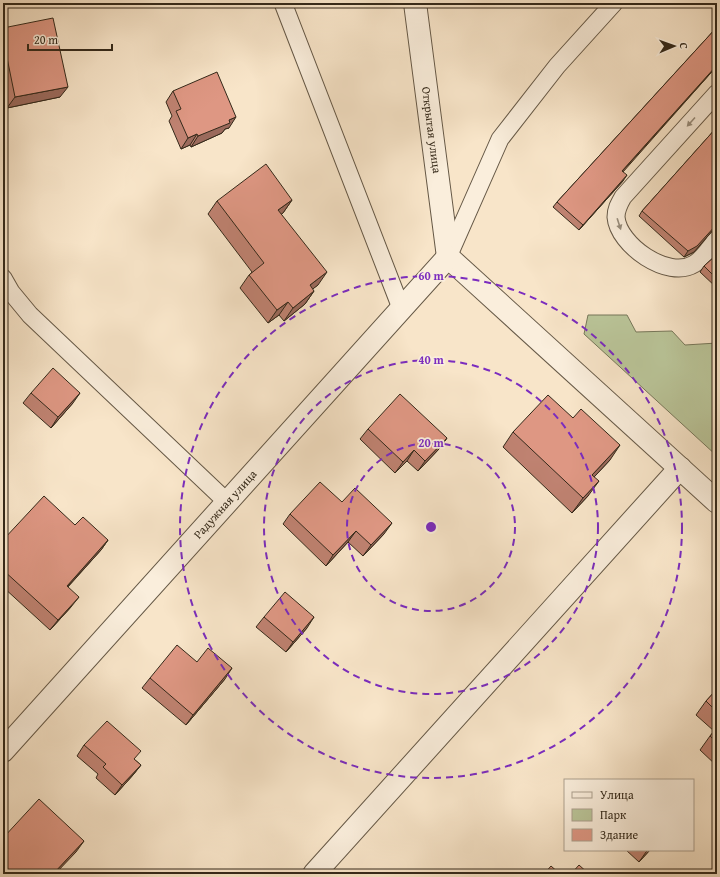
<svg xmlns="http://www.w3.org/2000/svg" width="720" height="877" viewBox="0 0 720 877" font-family="'Gentium Book Plus',serif">
	<style>
		.green { fill: #bac599; stroke: #77775a }
		.lines { fill: none; stroke-linecap: round; stroke-linejoin: round }
		.lane-casing { stroke: #655846; stroke-width: 19 }
		.street-casing { stroke: #655846; stroke-width: 24 }
		.lane { stroke: #faeedc; stroke-width: 17 }
		.street { stroke: #faeedc; stroke-width: 22 }
		.wall { fill: #bf8271; stroke: #34291a }
		.shaded-wall { fill: #9b6a5c; stroke: #34291a }
		.building { fill: #de9783; stroke: #34291a }
		.oneway { fill: #978c7b }
		.ring { fill: none; stroke: #7b2cbf; stroke-width: 2; stroke-dasharray: 7 5 }
		.labels { text-anchor: middle; stroke-width: 3.5; stroke-linejoin: round; paint-order: stroke }
		.street-label { font-size: 12px; fill: #34291a; stroke: #faeedc }
		.centre { fill: #7b2cbf; stroke: #faeedc; stroke-width: 2 }
		.ring-label { font-size: 12px; text-anchor: middle; font-weight: bold; fill: #7b2cbf; stroke: #faeedc; stroke-width: 3.5; stroke-linejoin: round; paint-order: stroke }
	</style>
	<rect width="100%" height="100%" fill="#f8e5c9"/>
	<filter id="stains"><feTurbulence type="fractalNoise" baseFrequency=".005" numOctaves="4"/><feColorMatrix values="0 0 0 0 .2 0 0 0 0 .09 0 0 0 0 .02 0 0 0 .5 -.17"/></filter>
	<radialGradient id="worn" r=".72"><stop offset=".6" stop-color="#630" stop-opacity="0"/><stop offset="1" stop-color="#630" stop-opacity=".3"/></radialGradient>
	<path class="green" d="M588,315H627L636,332L672,331L685,345L717,343V456L584,334Z"/>
	<g class="lines">
		<g class="lane-casing">
			<g id="lane">
				<path d="M283,3L401,308"/>
				<path d="M717,93L623,197C619,204 616,209 616,217C618,245 668,280 694,264C703,259 710,247 717,239"/>
				<path d="M448,257L500,139L557,66L614,3"/>
				<path d="M3,278L11,292L30,315L227,502"/>
			</g>
		</g>
		<g class="street-casing">
			<g id="street">
				<path id="s1" d="M415,3L448,257"/>
				<path d="M448,257L717,502"/>
				<path id="s2" d="M3,751L448,257"/>
				<path d="M314,874L680,468"/>
			</g>
		</g>
		<use href="#lane" class="lane"/>
		<use href="#street" class="street"/>
	</g>
	<g class="wall">
		<path d="M717,27V66L623,172V181L579,230L553,207L557,202Z"/>
		<path d="M3,28L60,97L7,108L3,85Z"/>
		<path d="M173,91L229,128L225,129L222,133L191,147L190,145L181,149L169,121L172,116L166,102Z"/>
		<path d="M717,127V229L713,230L694,252L684,257L639,216L642,211Z"/>
		<path d="M292,200L283,213L281,214L318,285L312,289L314,291L305,304L284,321L279,315L268,323L240,288L249,275L252,272L208,214L217,201Z"/>
		<path d="M717,254V288L700,272L704,266L714,257Z"/>
		<path d="M31,393L73,403L51,428L23,403Z"/>
		<path d="M368,429L447,438L439,449L418,471L407,461L395,473L360,439Z"/>
		<path d="M513,432L610,460L594,477L588,496L572,513L503,447Z"/>
		<path d="M342,502L384,534L363,556L348,542L326,566L283,524L290,514Z"/>
		<path d="M75,525L108,540L101,550L68,587L71,607L50,630L3,587V540Z"/>
		<path d="M264,617L307,628L286,652L256,627Z"/>
		<path d="M197,662L225,679L186,725L142,688L150,678Z"/>
		<path d="M717,689V766L700,750L710,736L714,731L696,715L706,701Z"/>
		<path d="M84,745L135,760L141,765L133,775L115,795L96,778L98,774L77,756Z"/>
		<path d="M626,850H650L639,862Z"/>
	</g>
	<g class="shaded-wall">
		<path d="M717,65V66L618,176L622,171Z"/>
		<path d="M68,87L60,97L7,108L15,97Z"/>
		<path d="M236,117L229,128L225,129L222,133L191,147L198,136L229,120Z"/>
		<path d="M197,134L190,145L181,149L188,138Z"/>
		<path d="M627,175L623,181L579,230L583,225Z"/>
		<path d="M292,200L283,213L269,223L278,210Z"/>
		<path d="M717,224V229L713,230L694,252L684,257L688,251Z"/>
		<path d="M327,272L318,285L301,298L310,285Z"/>
		<path d="M314,291L305,304L284,321L293,308Z"/>
		<path d="M288,302L279,315L268,323L277,310Z"/>
		<path d="M80,393L73,403L51,428L58,417Z"/>
		<path d="M447,438L439,449L418,471L425,461Z"/>
		<path d="M620,445L610,460L582,490L592,475Z"/>
		<path d="M414,450L407,461L395,473L403,462Z"/>
		<path d="M599,481L588,496L572,513L583,498Z"/>
		<path d="M392,523L384,534L363,556L371,545Z"/>
		<path d="M356,531L348,542L326,566L333,555Z"/>
		<path d="M108,540L101,550L59,596L67,586Z"/>
		<path d="M79,597L71,607L50,630L58,620Z"/>
		<path d="M314,617L307,628L286,652L293,642Z"/>
		<path d="M232,668L225,679L186,725L193,715Z"/>
		<path d="M141,765L133,775L115,795L122,785Z"/>
		<path d="M84,841L76,852L55,874H53Z"/>
		<path d="M648,850H650L639,862L646,852Z"/>
	</g>
	<g class="building">
		<path d="M53,18L68,87L15,97L3,38V28Z"/>
		<path d="M717,27V65L622,171L627,175L583,225L557,202Z"/>
		<path d="M217,72L236,117L229,120L230,123L198,136L197,134L188,138L176,111L181,109L173,91Z"/>
		<path d="M717,127V224L697,246L688,251L642,211Z"/>
		<path d="M266,164L292,200L278,210L327,272L310,285L314,291L293,308L288,302L277,310L249,275L264,263L217,201Z"/>
		<path d="M717,254V279L704,266L714,257Z"/>
		<path d="M53,368L80,393L58,417L31,393Z"/>
		<path d="M400,394L447,438L425,461L414,450L403,462L368,429Z"/>
		<path d="M548,395L573,418L581,409L620,445L592,475L599,481L583,498L513,432Z"/>
		<path d="M320,482L342,502L355,488L392,523L371,545L356,531L333,555L290,514Z"/>
		<path d="M44,496L75,525L83,517L108,540L67,586L79,597L58,620L3,570V540Z"/>
		<path d="M285,592L314,617L293,642L264,617Z"/>
		<path d="M3,630L7,634L3,638Z"/>
		<path d="M177,645L197,662L208,648L232,668L193,715L150,678Z"/>
		<path d="M717,689V712L706,701Z"/>
		<path d="M107,721L141,751L134,759L141,765L122,785L103,767L106,764L84,745Z"/>
		<path d="M717,728V743L710,736Z"/>
		<path d="M39,799L84,841L53,874H3V838Z"/>
		<path d="M579,865L589,874H571Z"/>
		<path d="M551,866L560,874H544Z"/>
	</g>
	<defs><path id="oneway-solid" d="M-6-.8H1V-3.2L6.5 0L1 3.2V.8H-6Z"/></defs>
	<g class="oneway">
		<use href="#oneway-solid" transform="translate(691 122) rotate(132)"/>
		<use href="#oneway-solid" transform="translate(619 224) rotate(72)"/>
	</g>
	<g class="ring">
		<circle cx="431" cy="527" r="84"/>
		<circle cx="431" cy="527" r="167"/>
		<circle cx="431" cy="527" r="251"/>
	</g>
	<g class="labels">
		<g class="street-label">
			<text dy="4" stroke="none"><textPath href="#s1" startOffset="128">Открытая улица</textPath></text>
			<text dy="4" stroke="none"><textPath href="#s2" startOffset="332">Радужная улица</textPath></text>
		</g>
	</g>
	<circle cx="431" cy="527" r="6" class="centre"/>
	<g class="ring-label">
		<text x="431" y="280">60 m</text>
		<text x="431" y="364">40 m</text>
		<text x="431" y="447">20 m</text>
	</g>
	<rect width="720" height="877" fill="none" stroke="#f8e5c9" stroke-width="16"/>
	<rect x="4" y="4" width="712" height="869" fill="none" stroke="#34291a" stroke-width="2"/>
	<rect x="8" y="8" width="704" height="861" fill="none" stroke="#34291a"/>
	<rect x="564" y="779" width="130" height="72" fill="#faeedc" stroke="#ab9f8e"/>
	<rect x="572" y="792" width="20" height="6" fill="#faeedc" stroke="#ab9f8e"/>
	<text x="600" y="799" font-size="12" fill="#34291a">Улица</text>
	<rect x="572" y="809" width="20" height="12" fill="#bac599" stroke="#ab9f8e"/>
	<text x="600" y="819" font-size="12" fill="#34291a">Парк</text>
	<rect x="572" y="829" width="20" height="12" fill="#de9783" stroke="#ab9f8e"/>
	<text x="600" y="839" font-size="12" fill="#34291a">Здание</text>
	<g transform="translate(674 46) rotate(88)" stroke="#faeedc" stroke-width="3" paint-order="stroke">
	<path d="M0-3L7 15L0 10L-7 15Z" fill="#34291a"/>
	<text y="-6" font-size="11" font-weight="bold" text-anchor="middle" fill="#34291a">С</text>
	</g>
	<path d="M28 44v6h84v-6" fill="none" stroke="#34291a" stroke-width="2"/>
	<text x="34" y="44" font-size="12" fill="#34291a" stroke="#faeedc" stroke-width="3" paint-order="stroke">20 m</text>
	<rect width="100%" height="100%" filter="url(#stains)"/>
	<rect width="100%" height="100%" fill="url(#worn)"/>
</svg>
